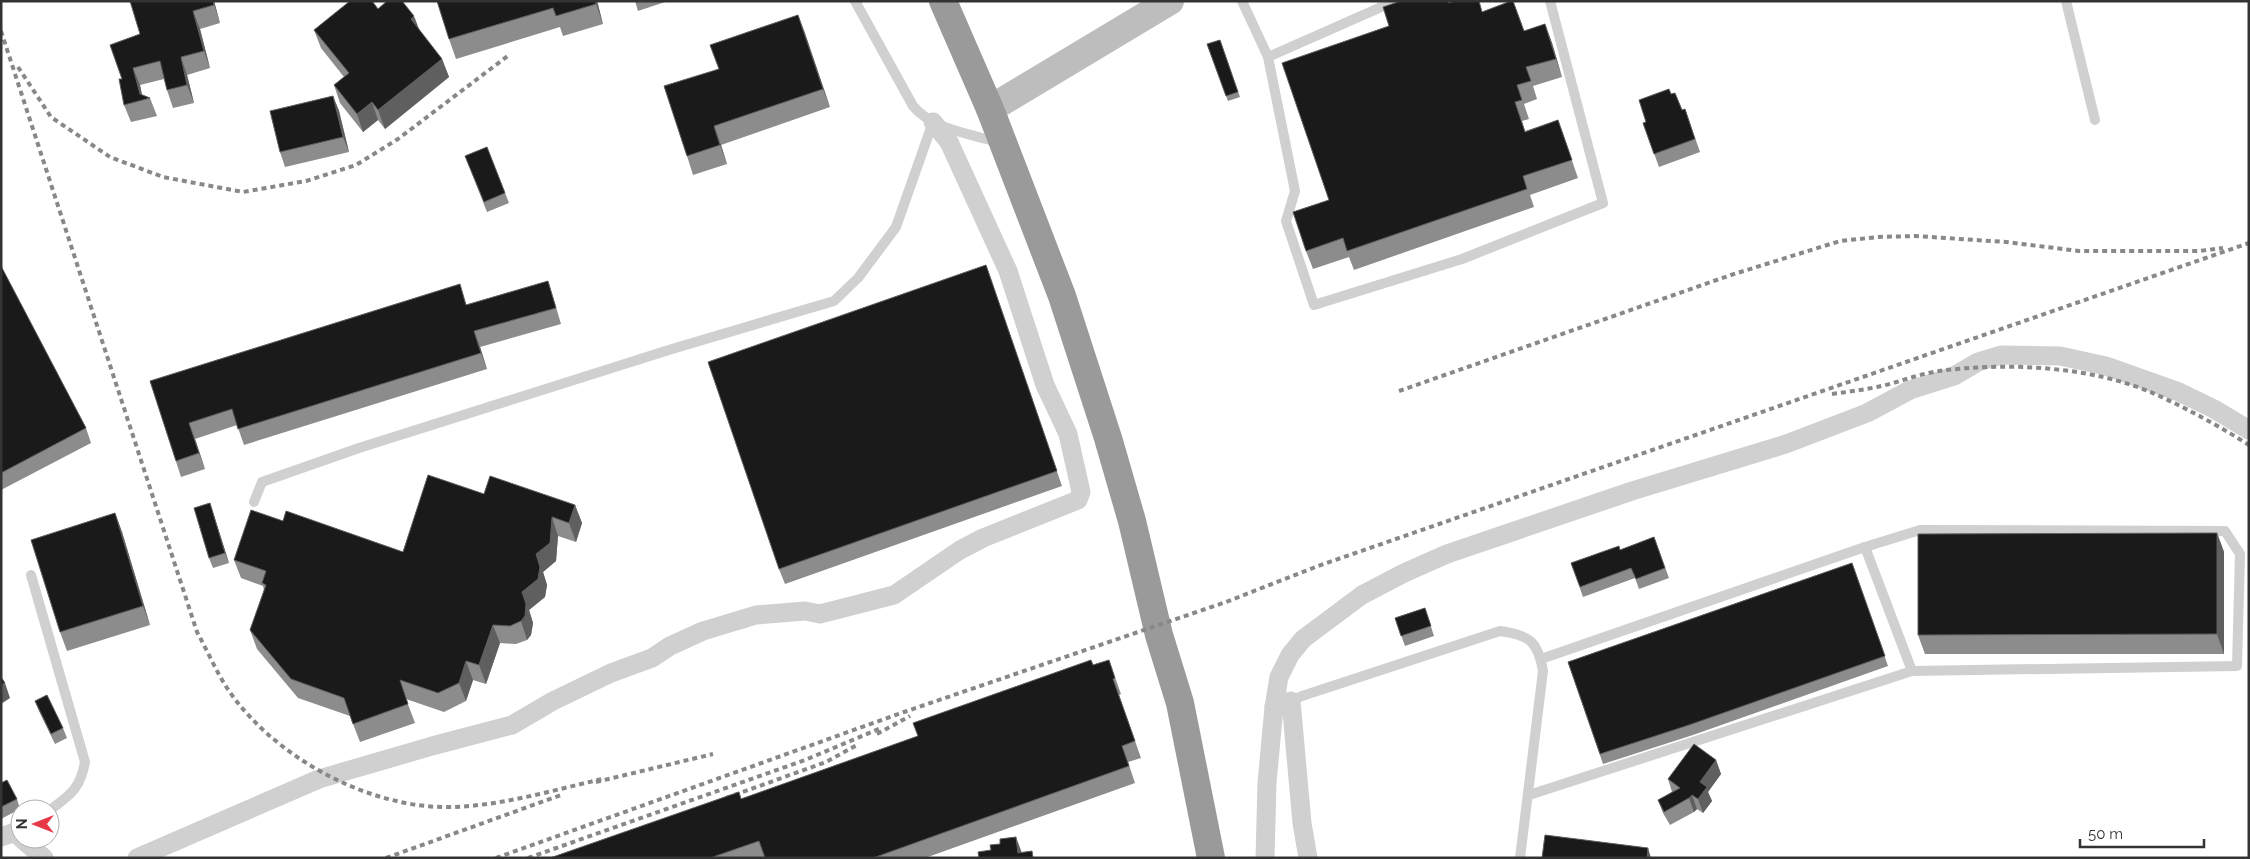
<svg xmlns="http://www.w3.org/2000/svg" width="2250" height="859" viewBox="0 0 2250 859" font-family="Raleway,sans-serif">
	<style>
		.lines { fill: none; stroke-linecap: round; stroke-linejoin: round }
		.lane { stroke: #d0d0d0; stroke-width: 10 }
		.street { stroke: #d0d0d0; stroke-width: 19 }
		.secondary { stroke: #bdbdbd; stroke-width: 28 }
		.highway { stroke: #9a9a9a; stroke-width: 28 }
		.rail { stroke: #888; stroke-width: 4; stroke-dasharray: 5 4; stroke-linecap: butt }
		.wall { fill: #8c8c8c }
		.shaded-wall { fill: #5f5f5f }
		.building { fill: #1a1a1a; stroke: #5f5f5f }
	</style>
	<rect width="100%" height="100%" fill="#fff"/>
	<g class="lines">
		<g class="lane">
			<path d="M855,1L913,106C932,129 970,134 998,142"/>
			<path d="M1242,1L1268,57L1295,191L1286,221L1314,305L1462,259L1603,203L1550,1"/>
			<path d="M2066,1L2095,120"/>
			<path d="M1268,57L1395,1"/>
			<path d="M254,502L262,482L359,448L672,349L834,301L858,278L896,227L933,122"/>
			<path d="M1865,547L1912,671"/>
			<path d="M31,575L85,762C80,789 71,794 50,810"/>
			<path d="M1291,701L1302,696L1500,631C1529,635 1538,641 1543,671L1520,858"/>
			<path d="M1529,795L1912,671L2237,666L2240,554L2225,531L1920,530L1865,547L1541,659"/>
		</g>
		<g class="street">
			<path d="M1274,707L1279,677L1290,655L1303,639L1362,595L1404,573L1447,554L1632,491L1786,444L1867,413L1910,390L1954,376L1978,362L2001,355L2060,356L2106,366L2179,392L2214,409L2249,430"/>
			<path d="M1,837L15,832L20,837"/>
			<path d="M22,839L44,858"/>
			<path d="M137,858L319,779L432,746L512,725L553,701L611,673L652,658L670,646L703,631L756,615L805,611L820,614L894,595L960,550L983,538L1078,500L1081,492L1068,434L1045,385L1008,271L949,142L933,122"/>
			<path d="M1265,858L1267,783L1274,707L1291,701L1302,823L1308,858"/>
		</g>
		<path class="secondary" d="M990,109L1170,1"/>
		<path class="highway" d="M943,1L990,109L1062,296L1108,438L1132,521L1159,635L1180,703L1211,858"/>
		<g class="rail">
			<path d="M1,31L197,632C207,650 216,671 227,688C273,757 370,810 454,807C504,805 554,790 602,779"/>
			<path d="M18,67L51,117L110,157L163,177L243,192L306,181L356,165L398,139L509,55"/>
			<path d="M1399,391L1731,275L1840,241L1878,237L1915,236L2006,242L2079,251H2199L2223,248"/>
			<path d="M1832,394C1847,392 1862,390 1877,387C1897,383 1918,374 1939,371C2007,362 2092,366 2155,394C2188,409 2219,426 2249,445"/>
			<path d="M877,734L910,716"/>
			<path d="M596,782L713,754"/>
			<path d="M726,798L826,762L857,745"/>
			<path d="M386,858L561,795"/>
			<path d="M496,858L904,712L1226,602L1318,566L2249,243"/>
			<path d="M528,858L805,760L881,728"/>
		</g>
	</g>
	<g class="wall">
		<path d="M214,1L220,23L200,29L210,68L187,75L194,103L173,108L167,90L164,79L140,85L142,95L150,98L157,116L131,122L124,105L122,79L140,34Z"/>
		<path d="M437,1H597L603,24L563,36L560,27L456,59L449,39Z"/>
		<path d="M635,1H668L638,11Z"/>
		<path d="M1449,3L1483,12L1524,31L1545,24L1552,43L1562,77L1533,86L1537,99L1524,104L1529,119L1522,121L1525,131L1558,120L1578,178L1530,195L1534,207L1354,270L1349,257L1313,269L1306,251L1329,200Z"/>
		<path d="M378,9L419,30L442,59L449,77L385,129L378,120L363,132L340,103L334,85L344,77L321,48L314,30Z"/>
		<path d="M798,15L830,107L721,145L727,164L693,175L687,156L719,69Z"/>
		<path d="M1220,40L1240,97L1228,101L1207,44Z"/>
		<path d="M1671,94L1682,110L1685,109L1700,152L1659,167L1643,123L1646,122Z"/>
		<path d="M333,96L339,111L349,152L285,167L280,152Z"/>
		<path d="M487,147L509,203L487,212L465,156Z"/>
		<path d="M986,265L1062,486L785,584L779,569Z"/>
		<path d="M1,266L86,428L91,443L1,490Z"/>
		<path d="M553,297L561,324L480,347L487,369L244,445L237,425L195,439L205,469L181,477L150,381L467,304Z"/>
		<path d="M484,494L575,505L582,523L576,542L558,536L556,561L543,572L547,585L545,597L529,610L533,623L531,635L527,640L516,644L500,643L486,684L473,680L466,701L444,712L406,699L415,723L360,742L350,716L298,698L257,649L250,630L264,590L263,586L241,578L234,560L283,521L403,552Z"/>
		<path d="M210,503L229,563L213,568L209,558Z"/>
		<path d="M115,513L122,532L150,625L67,651L60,632Z"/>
		<path d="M2217,533L2224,552V654H1925L1918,635Z"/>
		<path d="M1654,537L1669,578L1639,589L1635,578L1583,597L1571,563L1620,550Z"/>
		<path d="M1852,563L1888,666L1693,735L1603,764L1568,662Z"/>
		<path d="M1425,608L1434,636L1405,646L1395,618Z"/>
		<path d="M1109,660L1121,694L1119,695L1141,758L1128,762L1135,783L925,858H550L741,799L918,736L1093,665Z"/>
		<path d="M35,701L63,728L67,738L55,744L39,711Z"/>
		<path d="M1716,760L1721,774L1708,792L1712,801L1703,813L1697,809L1694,812L1670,825L1663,813L1658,800L1672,792L1668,779Z"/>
		<path d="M1,783L17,799L20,809L1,819Z"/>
	</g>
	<g class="shaded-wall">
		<path d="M213,1H214L220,23Z"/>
		<path d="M595,1H597L603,24Z"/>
		<path d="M193,11L200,29L210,68L204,51Z"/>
		<path d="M798,15L805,33L830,107L823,89Z"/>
		<path d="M414,16L421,34L411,19Z"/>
		<path d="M1545,24L1552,43L1562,77L1556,59Z"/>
		<path d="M181,57L187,75L194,103L187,85Z"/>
		<path d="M442,59L449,77L385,129L378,110Z"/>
		<path d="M133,68L140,85L143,100L140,94Z"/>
		<path d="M333,96L339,111L349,152L343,137Z"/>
		<path d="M372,102L378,120L363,132L357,114Z"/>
		<path d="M714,126L721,145L727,164L720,145Z"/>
		<path d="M474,331L480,347L487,369L481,353Z"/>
		<path d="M189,423L195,439L205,469L199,453Z"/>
		<path d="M210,503L213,513L229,563L225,553Z"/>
		<path d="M575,505L582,523L576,542L569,523Z"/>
		<path d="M115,513L122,532L150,625L143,606Z"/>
		<path d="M552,517L558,536L556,561L543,572L547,585L545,597L529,610L533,623L531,635L527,640L521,621L522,592L536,554Z"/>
		<path d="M2217,533L2224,552V654L2217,634Z"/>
		<path d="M493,625L500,643L486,684L479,665Z"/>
		<path d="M466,661L473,680L466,701L459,683Z"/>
		<path d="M5,683L10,698L1,704V685Z"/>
		<path d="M1716,760L1721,774L1708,792L1712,801L1703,813L1698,799L1700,782Z"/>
		<path d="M1692,795L1697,809L1694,812L1689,798Z"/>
		<path d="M1016,837L1023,856L1018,853Z"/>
		<path d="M1648,848L1651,858H1647Z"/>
	</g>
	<g class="building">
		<path d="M130,1H213L214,5L193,11L204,51L181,57L187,85L167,90L160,61L133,68L140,94L150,98L124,105L119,79H122L110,45L140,34Z"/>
		<path d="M350,1H372L378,9L387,1H402L414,16L411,19L442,59L378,110L372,102L357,114L334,85L349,73L314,30Z"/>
		<path d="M437,1H595L596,4L556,16L553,8L449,39Z"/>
		<path d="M1401,1H1448L1449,3L1454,1H1479L1482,12L1511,1H1513L1524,31L1545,24L1556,59L1526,67L1531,81L1517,85L1522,100L1515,102L1525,132L1558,120L1572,160L1523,176L1527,189L1347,251L1343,238L1306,251L1293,212L1329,200L1282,63L1389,26L1383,7Z"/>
		<path d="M798,15L823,89L714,126L720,145L687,156L664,86L719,69L710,45Z"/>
		<path d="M1220,40L1238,92L1226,96L1207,44Z"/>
		<path d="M1669,89L1671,94L1675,93L1682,110L1685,109L1695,139L1654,154L1643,123L1646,122L1639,100Z"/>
		<path d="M333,96L343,137L280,152L270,111Z"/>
		<path d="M487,147L505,193L484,202L465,156Z"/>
		<path d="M986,265L1057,471L779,569L708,362Z"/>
		<path d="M1,266L86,428L1,473Z"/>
		<path d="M548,281L556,308L474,331L481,353L238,429L232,409L189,423L199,453L176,461L150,381L460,284L466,305Z"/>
		<path d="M428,475L484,494L490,476L575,505L569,523L552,517L550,543L536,554L540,567L538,579L522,592L526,604L525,616L521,621L510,626L493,625L479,665L466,661L459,683L438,693L400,680L408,704L353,724L344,698L291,679L250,630L266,585L262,583L266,571L234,560L251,510L283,521L286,511L403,552Z"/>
		<path d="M210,503L225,553L209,558L194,508Z"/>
		<path d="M115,513L143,606L60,632L31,540Z"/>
		<path d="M2217,533V634L1918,635V534Z"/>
		<path d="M1654,537L1665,568L1636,579L1631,568L1580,587L1571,563L1619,546L1620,550Z"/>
		<path d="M1852,563L1885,656L1689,725L1600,754L1568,662Z"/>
		<path d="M1425,608L1431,626L1401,636L1395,618Z"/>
		<path d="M1091,660L1093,665L1109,660L1115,678L1113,679L1135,741L1122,746L1129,766L873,858H765L759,841L710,858H550L739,792L741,799L918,736L913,723Z"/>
		<path d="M1,677L5,683L1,685Z"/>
		<path d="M47,695L63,728L51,734L35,701Z"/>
		<path d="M1694,744L1716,760L1700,782L1707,787L1698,799L1692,795L1689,798L1664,812L1658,800L1680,788L1668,779Z"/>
		<path d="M7,780L17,799L1,807V783Z"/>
		<path d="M1545,835L1648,848L1647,858H1542Z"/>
		<path d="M1016,837L1018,853L1032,851L1033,858H979L978,852L991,850L990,845L1000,844V839Z"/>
	</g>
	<rect width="2250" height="859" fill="none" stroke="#333333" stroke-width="5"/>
	<g transform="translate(35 824) rotate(270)"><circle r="24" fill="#ffffff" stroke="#adadad"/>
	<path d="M0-4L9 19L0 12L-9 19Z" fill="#e63946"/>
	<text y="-8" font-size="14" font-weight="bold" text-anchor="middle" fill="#333333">N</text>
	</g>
	<path d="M2080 839v8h124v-8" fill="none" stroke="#333333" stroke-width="2.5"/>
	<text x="2088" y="839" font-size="15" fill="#333333" stroke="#ffffff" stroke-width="4" paint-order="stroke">50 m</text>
</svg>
